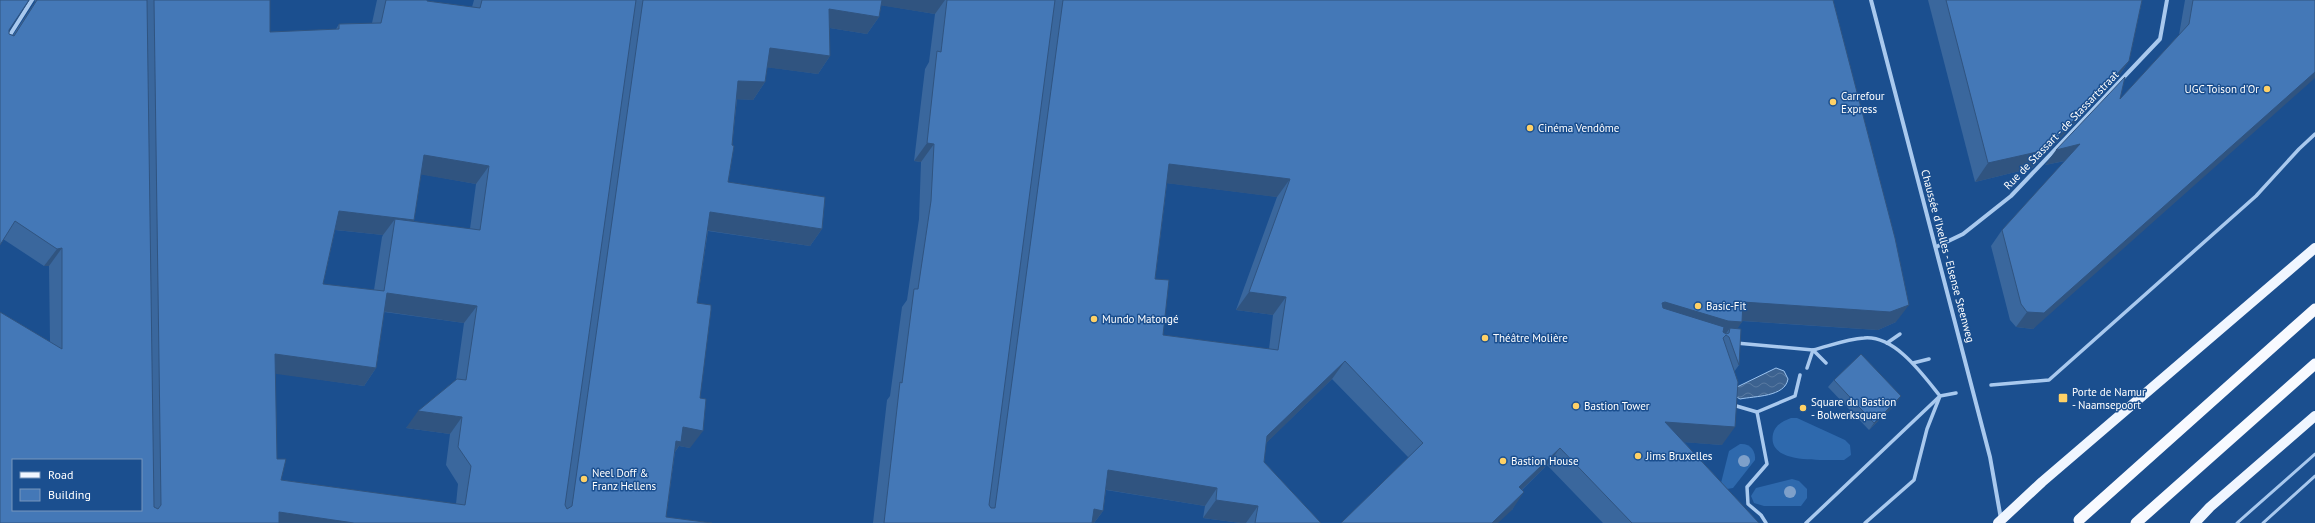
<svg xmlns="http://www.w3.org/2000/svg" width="2315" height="523" viewBox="0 0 2315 523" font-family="'PT Sans',sans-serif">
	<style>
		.garden { fill: #2e69ad }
		.water { fill: url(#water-waves); stroke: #9cc4f0 }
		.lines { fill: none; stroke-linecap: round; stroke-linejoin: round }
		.service { stroke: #a9c9ee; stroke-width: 3 }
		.pedestrian { stroke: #a9c9ee; stroke-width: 3.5 }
		.minor { stroke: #a9c9ee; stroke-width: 4 }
		.primary { stroke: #f0f6ff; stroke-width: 10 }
		.trunk { stroke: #f8faff; stroke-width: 11 }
		.tree { fill: #7ea0ca }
		.wall { fill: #3a679d; fill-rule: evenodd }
		.shaded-wall { fill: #305480 }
		.building { fill: #4478b7; stroke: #305480; fill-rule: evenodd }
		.poi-dot { fill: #ffd166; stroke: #1b4f8f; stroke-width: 1.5 }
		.labels { text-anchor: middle; stroke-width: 3; stroke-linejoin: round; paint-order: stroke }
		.poi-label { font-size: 11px; fill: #fff; stroke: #1b4f8f; text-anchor: start }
		.street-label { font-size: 11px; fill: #fff; stroke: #1b4f8f }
	</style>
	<defs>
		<pattern id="water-waves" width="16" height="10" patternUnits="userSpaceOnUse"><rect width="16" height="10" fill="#3c6290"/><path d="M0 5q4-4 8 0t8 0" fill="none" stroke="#597aa1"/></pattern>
	</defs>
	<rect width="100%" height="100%" fill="#1b4f8f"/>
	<g class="garden">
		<path d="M1791,418H1797L1845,440L1850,445L1851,455L1844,460H1837C1819,459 1767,464 1773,434C1775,425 1783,421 1791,418Z"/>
		<path d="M1740,444C1750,443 1756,451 1755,460L1733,488L1727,489L1721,483L1729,451Z"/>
		<path d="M1792,479L1799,481L1807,489V498L1801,506H1764L1754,503L1751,496L1756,488Z"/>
	</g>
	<path class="water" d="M1776,368L1784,371L1788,379C1785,397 1755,396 1740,399L1735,396L1737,387Z"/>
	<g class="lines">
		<g class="service">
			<path d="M2237,523L2315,454"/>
			<path d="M2263,523L2315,476"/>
		</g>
		<g class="pedestrian">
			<path d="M1736,343L1813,350L1826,363"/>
			<path d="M1887,343L1900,334"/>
			<path d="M1913,363L1929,359"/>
			<path d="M1991,385L2049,380L2256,196L2299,149L2315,134"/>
			<path d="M1733,405L1757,412L1767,464L1747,487L1748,504L1761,515L1766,523"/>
			<path d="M1757,412L1795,396L1800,375"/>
			<path d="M1806,523L1940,396C1923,375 1895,335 1864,338C1847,339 1829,346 1813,350L1807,368"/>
			<path d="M1865,523L1914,480L1927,429L1940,396L1956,393"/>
		</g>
		<g class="minor">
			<path d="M1871,0L1990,457L2001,519"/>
			<path d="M8,38L32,0"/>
			<path d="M1936,247L1963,234L2011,196L2160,39L2167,0"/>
		</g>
		<g class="primary">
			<path d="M1998,523L2042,482L2315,248"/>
			<path d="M2195,523L2210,507L2315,416"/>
		</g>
		<g class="trunk">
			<path d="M2079,520L2315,309"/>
			<path d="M2136,523L2315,364"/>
		</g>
	</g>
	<g class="tree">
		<circle cx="1744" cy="461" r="6"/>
		<circle cx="1790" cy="492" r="6"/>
	</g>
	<g class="wall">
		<path d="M34,0H270V32L336,29L339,24L372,23L377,0H427V1L472,7L474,0H1833L1896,322L1878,330L1742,321V322L1737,328L1739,365L1734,372L1722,445L1684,442L1759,523H1603L1547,465L1522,490L1512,510L1408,457L1332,379L1266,443L1264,462L1321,523H1241L1203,518L1205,506L1106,490L1103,511L1094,523H873L887,400L890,396L902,307L907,300L919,219L921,162L914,161L925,69L929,62L935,14L881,5L879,17L867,34L830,28V56L818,74L767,67L765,82L753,100L737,99L728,182L822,229L810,246L708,231L697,303L690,448L679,446L675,452L666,517L0,523L50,342L49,266H44L3,239L9,30V34L13,35L35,2ZM421,174L476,184L470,229L413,222L414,220ZM1167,183L1277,197L1236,310L1273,315L1269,349L1163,335L1155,279ZM335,230L383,235L382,237L374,290L323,284ZM384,312L464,323L456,380L406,428L450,434L446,465L458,484L456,504L281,480L277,459L275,373L364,386L376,368Z"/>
		<path d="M1928,0H2142L2129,61L2116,80L2032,168L1975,182Z"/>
		<path d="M2185,0H2315L2033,329L2016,327L2010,320L1991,246L2002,230L2065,161L2045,165L2120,99L2179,35Z"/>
		<path d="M1834,380L1896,404L1869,430L1828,387Z"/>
	</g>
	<g class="shaded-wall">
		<path d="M875,0H945L935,14L872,4Z"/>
		<path d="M829,9L879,17L867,34L817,26Z"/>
		<path d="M770,48L830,56L818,74L757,66Z"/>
		<path d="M2129,61L2116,80L2032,168L1975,182L1988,163Z"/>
		<path d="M2315,72V78L2033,329L2016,327L2027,312Z"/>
		<path d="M738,81L765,82L753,100L726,99Z"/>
		<path d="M927,143L934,144L921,162L914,161Z"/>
		<path d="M2080,144L2069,160L2045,165L2056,150Z"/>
		<path d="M424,155L489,166L476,184L412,173Z"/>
		<path d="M1169,164L1290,179L1277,197L1157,182Z"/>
		<path d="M339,211L414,220L402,237L395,219L383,235L327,229Z"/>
		<path d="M710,212L822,229L810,246L698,229Z"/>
		<path d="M62,248L49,266H44L57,249Z"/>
		<path d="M1249,292L1286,297L1273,315L1236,310Z"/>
		<path d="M387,293L477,306L464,323L374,310Z"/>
		<path d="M1665,302L1742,322L1730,339L1729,333L1730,328L1722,339L1653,320L1662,303Z"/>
		<path d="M1743,302L1909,305L1896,322L1878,330L1730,320Z"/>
		<path d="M275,354L376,368L364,386L262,372Z"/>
		<path d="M1345,361L1332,379L1255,454L1267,436Z"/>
		<path d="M1901,396L1896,404L1869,430L1874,423Z"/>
		<path d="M418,411L462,417L450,434L406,428Z"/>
		<path d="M1665,422L1735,427L1722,445L1653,440Z"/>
		<path d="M683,427L703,431L690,448L679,446L669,460L664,459Z"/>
		<path d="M1560,448L1547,465L1506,505L1519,487Z"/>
		<path d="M1108,470L1217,488L1205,506L1096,488Z"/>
		<path d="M1524,492L1512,510L1498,523H1492Z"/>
		<path d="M1216,500L1258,506L1246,523H1241L1203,518Z"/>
		<path d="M1094,509L1103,511L1094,523H1085Z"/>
		<path d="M279,512L354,523H271Z"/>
	</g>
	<g class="building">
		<path d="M0,0H29L9,30V34L14,36L37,0H147L154,507L158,509L161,505L154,0H270V32L339,29V24L381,23L386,0H427V1L480,8L482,0H636L565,505L567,509L572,506L643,0H882L879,17L829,9L830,56L770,48L765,82L738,81L732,145L734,146L728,182L825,197L822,229L710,212L697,303L711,305V310L700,398L706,399L703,431L683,427L681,442L676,441L666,517L712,523H354L279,512V523H0V312L62,349V248L57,249L15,221L0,245ZM424,155L489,166L480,230L395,219L384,291L323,284L339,211L414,220ZM387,293L477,306L466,380L457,379L418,411L462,417L458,447L471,466L465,505L281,480L286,459H277L275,354L376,368ZM13,460H141V510H13Z"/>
		<path d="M947,0H1055L989,505L991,508H995L1063,0H1833L1895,238L1909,305L1890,312L1743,302L1742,322L1728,321L1665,302L1662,303L1663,308L1724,327L1723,332L1726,334L1729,333L1730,328L1741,329L1739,365L1729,337L1726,335L1723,338L1738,382L1735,427L1665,422L1759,523H1632L1560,448L1519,487L1524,492L1492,523H1341L1423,443L1345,361L1267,436L1264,462L1321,523H1255L1258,506L1216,500L1217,488L1108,470L1103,511L1094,509L1092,523H884L900,382L902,383L914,289H918L931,201L934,144L927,143L937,51L941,52ZM1169,164L1290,179L1249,292L1286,297L1278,350L1163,335L1169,280L1155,279Z"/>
		<path d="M1946,0H2142L2129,61L2046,150L1988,163Z"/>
		<path d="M2193,0H2315V72L2044,313L2027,312L2021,304L2002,230L2080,144L2056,150L2125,77L2120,99L2189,24Z"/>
		<path d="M1861,354L1901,396L1874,423L1834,380Z"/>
	</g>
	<g class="poi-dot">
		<circle cx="2267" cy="89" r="4"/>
		<circle cx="1833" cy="102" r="4"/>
		<circle cx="1530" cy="128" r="4"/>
		<circle cx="1698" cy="306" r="4"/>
		<circle cx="1094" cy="319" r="4"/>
		<circle cx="1485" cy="338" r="4"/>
		<rect x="2058" y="393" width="10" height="10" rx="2"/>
		<circle cx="1576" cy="406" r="4"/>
		<circle cx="1803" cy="408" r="4"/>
		<circle cx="1638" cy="456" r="4"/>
		<circle cx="1503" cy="461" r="4"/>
		<circle cx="584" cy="479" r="4"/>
	</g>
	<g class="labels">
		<g class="poi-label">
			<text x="2259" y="93" text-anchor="end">UGC Toison d'Or</text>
			<text x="1841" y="100">Carrefour<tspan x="1841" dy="13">Express</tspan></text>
			<text x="1538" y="132">Cinéma Vendôme</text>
			<text x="1706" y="310">Basic-Fit</text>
			<text x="1102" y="323">Mundo Matongé</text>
			<text x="1493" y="342">Théâtre Molière</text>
			<text x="2072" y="396">Porte de Namur<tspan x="2072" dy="13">- Naamsepoort</tspan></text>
			<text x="1811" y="406">Square du Bastion<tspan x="1811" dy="13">- Bolwerksquare</tspan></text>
			<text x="1584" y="410">Bastion Tower</text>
			<text x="1646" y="460">Jims Bruxelles</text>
			<text x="1511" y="465">Bastion House</text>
			<text x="592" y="477">Neel Doff &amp;<tspan x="592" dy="13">Franz Hellens</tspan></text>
		</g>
		<g class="street-label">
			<text transform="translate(2061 130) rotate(-46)" y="4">Rue de Stassart - de Stassartstraat</text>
			<text transform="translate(1948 256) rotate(75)" y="4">Chaussée d'Ixelles - Elsense Steenweg</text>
		</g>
	</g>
	<rect x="12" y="459" width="130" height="52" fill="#1b4f8f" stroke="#7695bc"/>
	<rect x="20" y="472" width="20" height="6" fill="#f0f6ff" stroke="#7695bc"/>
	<text x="48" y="479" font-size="12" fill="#ffffff">Road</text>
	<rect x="20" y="489" width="20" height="12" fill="#4478b7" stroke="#7695bc"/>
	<text x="48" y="499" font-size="12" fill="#ffffff">Building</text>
</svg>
